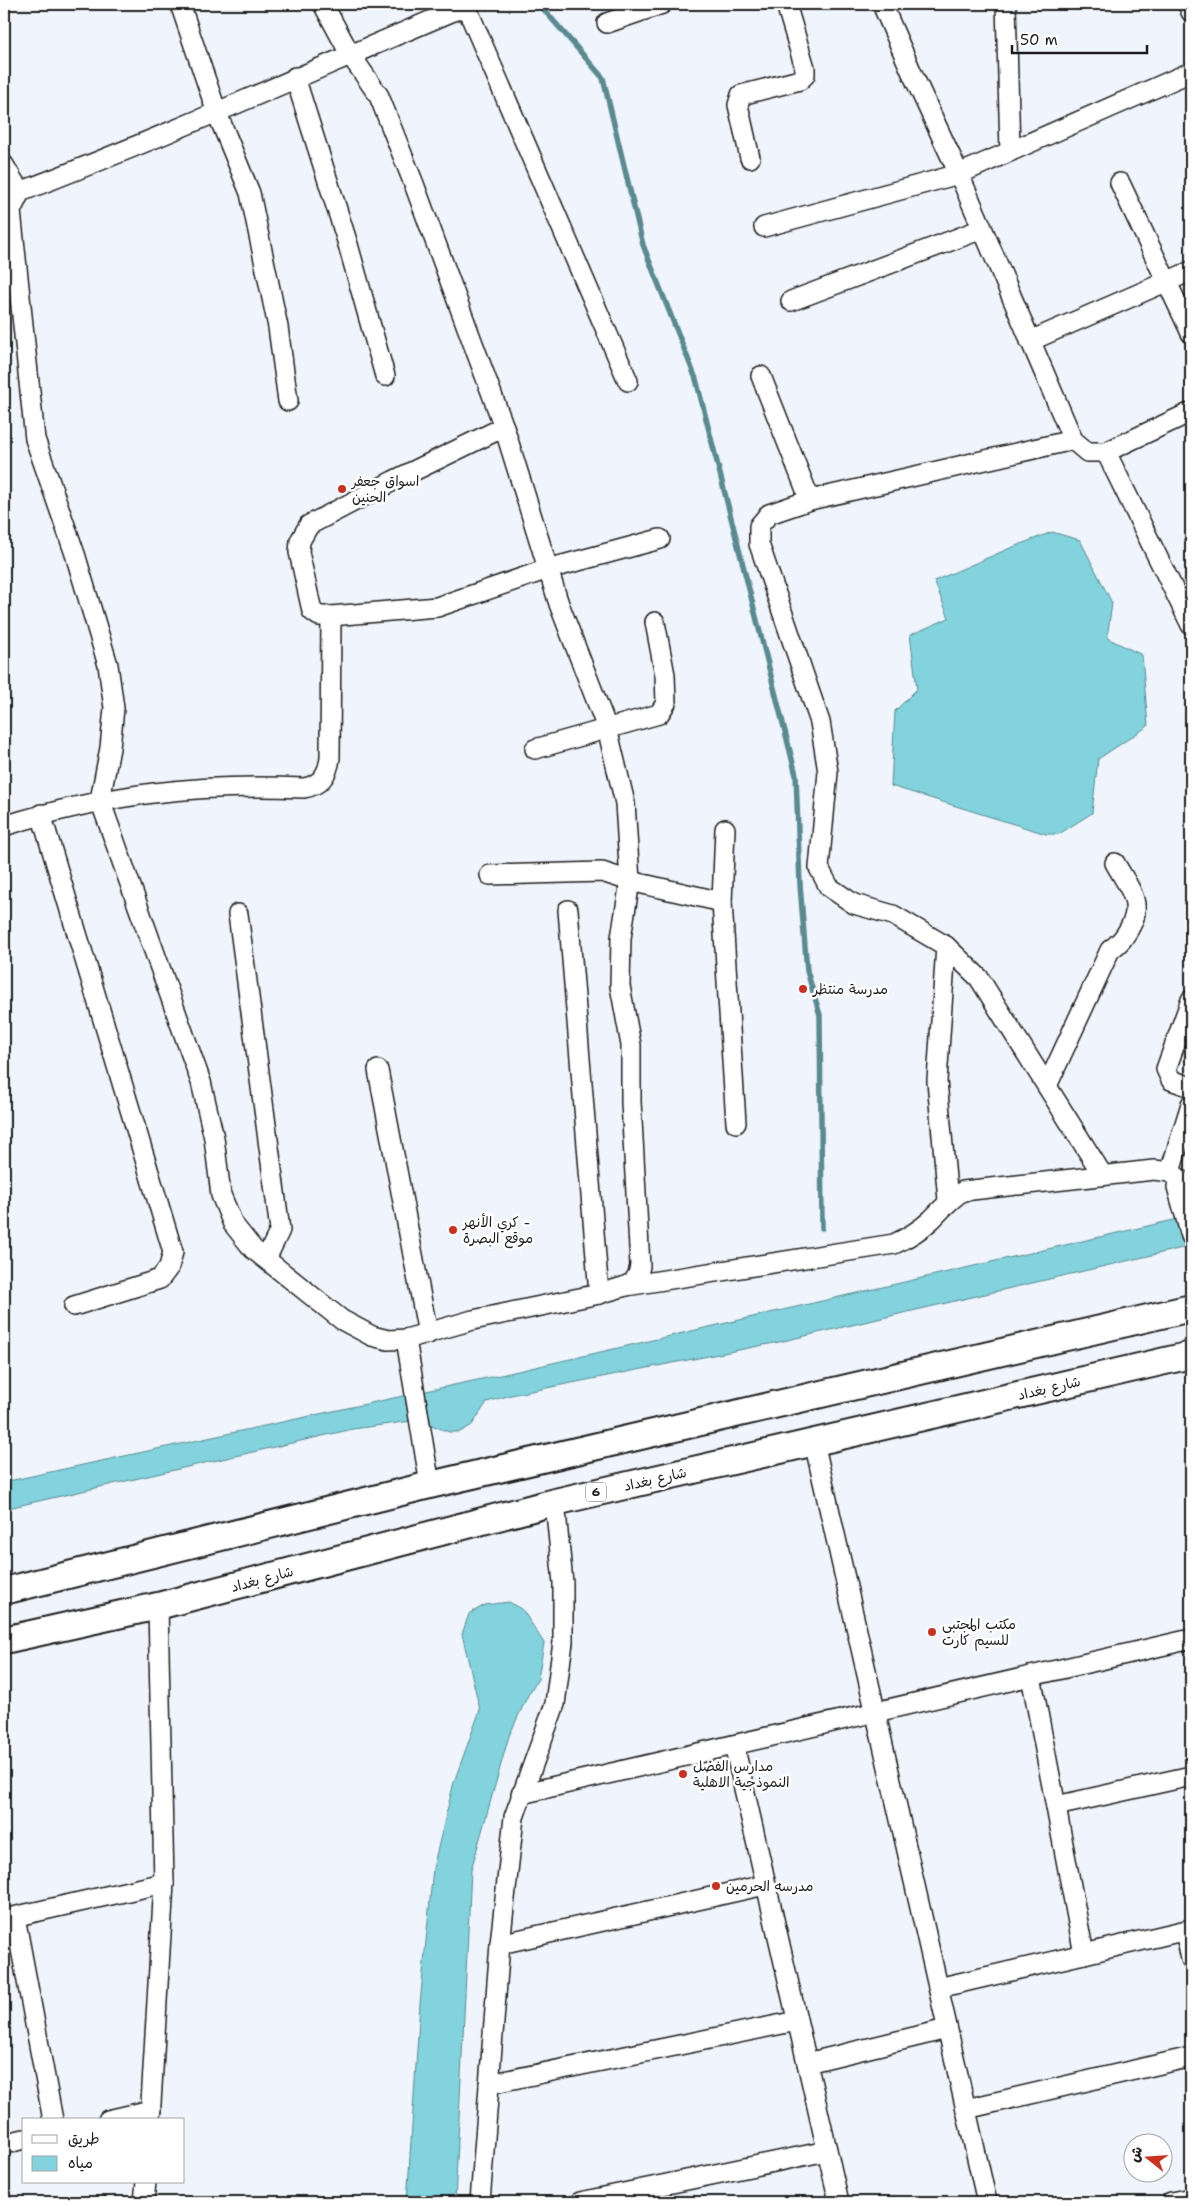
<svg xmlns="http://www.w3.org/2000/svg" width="1195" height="2206" viewBox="0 0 1195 2206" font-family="'Shantell Sans','Playpen Sans Arabic',sans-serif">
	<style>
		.water { fill: #82d3dd; stroke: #598a90 }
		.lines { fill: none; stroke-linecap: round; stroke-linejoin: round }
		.stream { stroke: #598a90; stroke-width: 5.5 }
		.minor-casing { stroke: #1c1c1c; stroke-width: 22 }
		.highway-casing { stroke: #1c1c1c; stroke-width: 30 }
		.minor { stroke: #fff; stroke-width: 19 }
		.highway { stroke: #fff; stroke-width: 26 }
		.poi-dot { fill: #c8321e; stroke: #fff; stroke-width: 2 }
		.labels { text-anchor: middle; stroke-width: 5; stroke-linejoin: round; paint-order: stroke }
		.shield { fill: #fff; stroke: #606060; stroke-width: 1 }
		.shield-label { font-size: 12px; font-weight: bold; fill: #1c1c1c }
		.poi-label { font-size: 14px; fill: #1c1c1c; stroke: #fff; text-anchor: start }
		.street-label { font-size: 14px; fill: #1c1c1c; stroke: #fff }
	</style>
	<rect width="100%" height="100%" fill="#eff4fd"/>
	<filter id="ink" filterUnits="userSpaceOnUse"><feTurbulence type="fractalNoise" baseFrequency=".02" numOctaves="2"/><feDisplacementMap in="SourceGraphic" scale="10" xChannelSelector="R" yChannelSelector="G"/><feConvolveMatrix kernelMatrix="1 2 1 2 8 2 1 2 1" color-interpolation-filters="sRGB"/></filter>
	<g filter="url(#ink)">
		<g class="water">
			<path d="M1052,532L1080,540L1112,603L1107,638L1142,655L1148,726L1098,759L1092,813L1059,834H1046L891,786L895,711L917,689L910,635L949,618L934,581L1008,549Z"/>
			<path d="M1191,1216V1246L779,1342L511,1395L487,1402L472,1425L460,1432H449L419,1420L353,1429L4,1509V1482L505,1374Z"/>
			<path d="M509,1602L522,1609L544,1643L538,1679L528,1695L509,1736L471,1870L455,2202H407L420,2004L433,1868L454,1782L480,1710L462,1634L469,1614L485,1605Z"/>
		</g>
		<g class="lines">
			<path class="stream" d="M539,4L603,78L643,245L696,379L796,775L800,885L807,971L820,1015L822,1228"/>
			<g class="minor-casing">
				<g id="minor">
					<path d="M180,4L217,113L250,193L278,327L288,401"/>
					<path d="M323,4L350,54L379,96L414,184L504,427L559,604L607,728L625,803L630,881L621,938L620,986L631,1045V1102L640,1266L638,1274L634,1281L626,1286L599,1294L473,1320L406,1339L388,1340L372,1336L342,1320L253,1249L233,1224L221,1195L214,1138L201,1082L100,800L110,748L114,708L108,665L75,554L35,439L11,211L20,192C172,134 320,67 470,4"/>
					<path d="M882,4L912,73L959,174L1073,440L1087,452H1106L1191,412"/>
					<path d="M1006,4L1010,151"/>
					<path d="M1188,4L1191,12"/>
					<path d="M466,6L628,381"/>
					<path d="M607,23L662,4"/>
					<path d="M295,77L347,241L385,376"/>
					<path d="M750,158L738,105L741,95L800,80L805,75V68L786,4"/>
					<path d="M4,165L20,192"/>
					<path d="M1120,183L1191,333"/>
					<path d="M764,227L959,174L1191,72"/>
					<path d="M791,301L982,229"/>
					<path d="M1030,341L1191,271"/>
					<path d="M761,376L810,500"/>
					<path d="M504,427L393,481L309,525L300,541L299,552L312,611L319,616H331L437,607L548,569L660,539"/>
					<path d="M1073,440L810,500L769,514L759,526V544L820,722L828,772L819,868L829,887L854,904L893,915L946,946L979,978L1102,1174"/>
					<path d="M1106,452L1191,625"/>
					<path d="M535,749L659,714L666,703L665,675L655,622"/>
					<path d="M41,814L173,1252L169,1267L160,1279L74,1306"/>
					<path d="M4,826C107,794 197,783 304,788C321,785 328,774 330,758L331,616"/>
					<path d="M490,875L602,872L630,881L722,902L736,1123"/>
					<path d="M722,902L725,829"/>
					<path d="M568,910L599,1294"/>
					<path d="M238,914L280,1230L266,1259"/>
					<path d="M946,946L937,1081L948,1200"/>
					<path d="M1191,1000L1166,1069L1171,1080L1191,1087"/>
					<path d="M378,1070L428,1334"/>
					<path d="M1047,1086L1110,950C1120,943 1124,938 1130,927C1144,902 1127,885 1115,863"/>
					<path d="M1170,1172L1191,1104"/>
					<path d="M626,1286L894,1244C907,1238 920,1230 931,1220C942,1209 950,1199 963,1191L1154,1170L1170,1172L1180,1179L1177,1187L1191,1236"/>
					<path d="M406,1339L430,1485"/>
					<path d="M814,1442L987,2202"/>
					<path d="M1031,1676L1084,1954"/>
					<path d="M734,1745L839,2202"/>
					<path d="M521,1794L1191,1639"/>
					<path d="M1056,1806L1191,1776"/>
					<path d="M15,1917L53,2120"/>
					<path d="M4,1919L164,1883"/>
					<path d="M1185,1931L1191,1959"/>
					<path d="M500,1944L765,1885"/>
					<path d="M938,1988L1191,1929"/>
					<path d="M807,2063L947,2029"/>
					<path d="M489,2084L797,2021"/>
					<path d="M966,2109L1191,2057"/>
					<path d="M108,2120L151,2110"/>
					<path d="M150,2120L164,1883L158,1606"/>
					<path d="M4,2144L24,2139"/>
					<path d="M144,2202L146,2182"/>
					<path d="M480,2202L500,1944L514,1817L555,1704L563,1642V1583L555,1502"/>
					<path d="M580,2202L827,2151"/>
					<path d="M1171,2202L1191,2198"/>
				</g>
			</g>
			<g class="highway-casing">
				<g id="highway">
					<path d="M4,1591L430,1485L1191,1308"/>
					<path d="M4,1640L158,1606L555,1502L1191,1355"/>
				</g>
			</g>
			<use href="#minor" class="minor"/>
			<use href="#highway" class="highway"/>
		</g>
	</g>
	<g class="poi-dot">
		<circle cx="342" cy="489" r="5"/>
		<circle cx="803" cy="989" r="5"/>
		<circle cx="453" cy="1230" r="5"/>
		<circle cx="932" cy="1632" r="5"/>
		<circle cx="683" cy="1774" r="5"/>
		<circle cx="716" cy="1886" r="5"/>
	</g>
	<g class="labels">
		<rect class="shield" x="586" y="1482.5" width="20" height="19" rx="4"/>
		<g class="shield-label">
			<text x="596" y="1496">6</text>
		</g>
		<g class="poi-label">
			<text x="352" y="486">اسواق جعفر<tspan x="352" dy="16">الحنين</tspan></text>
			<text x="813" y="994">مدرسة منتظر</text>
			<text x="463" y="1227">كري الأنهر -<tspan x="463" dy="16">موقع البصرة</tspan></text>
			<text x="942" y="1629">مكتب المجتبى<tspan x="942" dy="16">للسيم كارت</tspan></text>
			<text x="693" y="1771">مدارس الفضل<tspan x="693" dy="16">النموذجية الاهلية</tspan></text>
			<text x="726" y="1891">مدرسه الحرمين</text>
		</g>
		<g class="street-label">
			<text transform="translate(1049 1388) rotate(-13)" y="5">شارع بغداد</text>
			<text transform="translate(655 1479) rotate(-13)" y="5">شارع بغداد</text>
			<text transform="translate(262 1579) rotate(-15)" y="5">شارع بغداد</text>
		</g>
	</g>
	<rect width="1195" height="2206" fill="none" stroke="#fff" stroke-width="20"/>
	<rect x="10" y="10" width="1175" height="2186" fill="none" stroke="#1c1c1c" stroke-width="2" filter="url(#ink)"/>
	<rect x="22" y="2118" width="162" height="65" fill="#ffffff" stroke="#a4a4a4"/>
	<rect x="32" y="2135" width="25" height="8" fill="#ffffff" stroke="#a4a4a4"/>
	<text x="68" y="2144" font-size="15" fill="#1c1c1c">طريق</text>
	<rect x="32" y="2156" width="25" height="15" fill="#82d3dd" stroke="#a4a4a4"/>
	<text x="68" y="2168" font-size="15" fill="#1c1c1c">مياه</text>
	<g transform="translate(1148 2158) rotate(287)"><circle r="24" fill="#ffffff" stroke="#a4a4a4"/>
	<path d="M0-4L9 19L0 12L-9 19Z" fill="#c8321e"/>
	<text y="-8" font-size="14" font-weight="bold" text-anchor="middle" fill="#1c1c1c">ش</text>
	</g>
	<path d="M1012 45v8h135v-8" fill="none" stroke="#1c1c1c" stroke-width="2.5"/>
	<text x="1020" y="45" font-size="15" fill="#1c1c1c" stroke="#ffffff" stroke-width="4" paint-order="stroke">50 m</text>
</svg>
